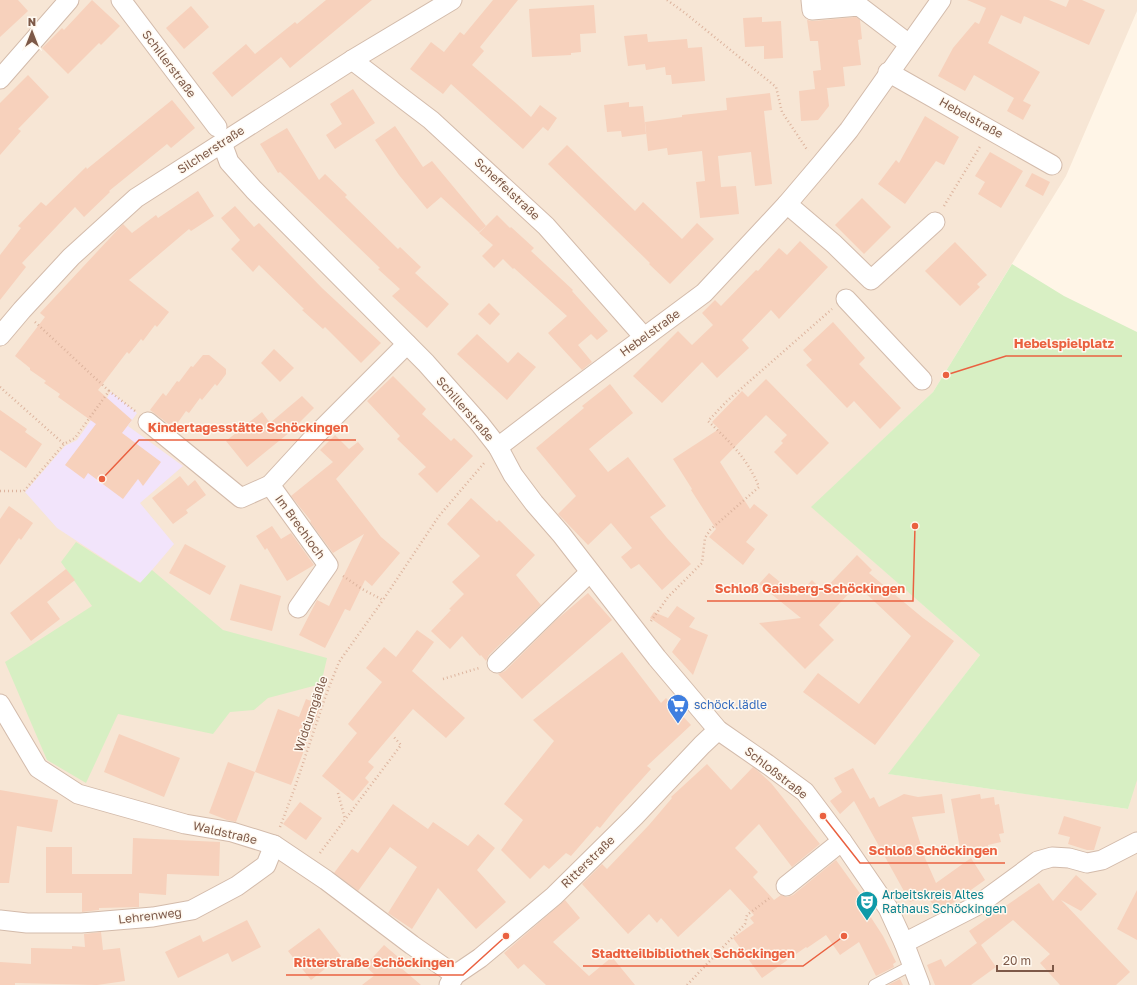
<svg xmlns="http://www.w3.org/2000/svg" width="1137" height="985" viewBox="0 0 1137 985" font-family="'Golos Text',sans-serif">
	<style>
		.residential { fill: #f7e6d5 }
		.education { fill: #f2e4fb }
		.green { fill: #d7efc3 }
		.building { fill: #f7d1bc }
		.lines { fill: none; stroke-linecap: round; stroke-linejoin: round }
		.service-casing { stroke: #d3bbab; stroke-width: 12 }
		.minor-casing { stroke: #d3bbab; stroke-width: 21 }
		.path { stroke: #ddb49e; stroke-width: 2.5; stroke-dasharray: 1 3; stroke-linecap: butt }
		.service { stroke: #fff; stroke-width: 10 }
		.minor { stroke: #fff; stroke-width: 19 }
		.labels { text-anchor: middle; stroke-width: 3; stroke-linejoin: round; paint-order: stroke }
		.street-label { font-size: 12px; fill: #7d5948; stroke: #fff9f0 }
		.shop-label { font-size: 12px; fill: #366cbe; stroke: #fff9f0; text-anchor: start }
		.culture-label { font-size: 12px; fill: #0d838f; stroke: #fff9f0; text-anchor: start }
		.leader { fill: none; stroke: #ea6140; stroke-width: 1.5 }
		.callout-dot { fill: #ea6140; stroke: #fff9f0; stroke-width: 1.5 }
		.callout-label { font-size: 13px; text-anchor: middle; font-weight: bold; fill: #ea6140; stroke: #fff9f0; stroke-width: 3; stroke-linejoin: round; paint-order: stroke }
	</style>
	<rect width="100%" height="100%" fill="#fff5e7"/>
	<path class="residential" d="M0,0H1137V11L1066,176L933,392L812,507L980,655L889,774L1128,809L1137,774V985H0Z"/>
	<path class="education" d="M111,392L137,413L128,426L183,466L140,503L174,544L141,583L57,528L25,492L65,446L77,440Z"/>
	<g class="green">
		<path d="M1012,264L1064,296L1137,332V780L1128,809L888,774L980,655L811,507L933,392Z"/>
		<path d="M76,542L140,583L152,570L223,630L327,658L321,684L268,698L254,710L230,712L213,734L118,714L86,783L47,760L5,662L92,606L61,562Z"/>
	</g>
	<g class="building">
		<path d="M0,0H18L28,11L0,37Z"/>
		<path d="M92,0L120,26L101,45L99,43L68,74L42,48L62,28L64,30Z"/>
		<path d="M326,0H372L290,68L281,57L232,97L212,73L246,44L255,54L295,22L297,24Z"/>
		<path d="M493,0H518L480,47L484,51L472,65L517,104L531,117L540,105L557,118L548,131L543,127L523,149L451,84L443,94L410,69L431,42L444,52L460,32L464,35Z"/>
		<path d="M967,0H1049L1066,7L1069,0H1082L1105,10L1089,45L1024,16L1021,24L1001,15L988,43L1040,72L1023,101L1031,105L1023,120L1007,111L1014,98L974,75L965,91L938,76L953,48L975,22L979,24L986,8Z"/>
		<path d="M594,5L596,33L580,34L581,52L571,53V55L532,57L529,9Z"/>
		<path d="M191,6L209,27L184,49L166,28Z"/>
		<path d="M762,17V22L781,21L783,58L764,59V46L745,47L743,18Z"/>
		<path d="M856,17L860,20L862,39L858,40L861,65L843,67L845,86L818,89L827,88L829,106L818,120L801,121L799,91L815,89L813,71L821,70L818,41H810L807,20L813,21Z"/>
		<path d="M647,34L648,42L687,39L688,48L702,47L705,81L672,84L671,75H666L665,67L646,70L645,64L628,66L624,36Z"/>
		<path d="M28,75L49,97L18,129L21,131L0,155V103Z"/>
		<path d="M353,89L375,123L335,149L326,135L342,124L330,104Z"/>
		<path d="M770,93L772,110L764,111L772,184L755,186L751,152L718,156L721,187L736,186L739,214L700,218L696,182L705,181L702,151L668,155L667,148L648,151L645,122L682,117V115L727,110L726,98Z"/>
		<path d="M172,100L195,128L171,148L167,144L109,191L110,192L84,217L75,207L22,263L26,267L0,300V255L21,228L18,226L41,202L46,206L86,167L87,169Z"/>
		<path d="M629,102V107L643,106L646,134L622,137L621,131L607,132L604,105Z"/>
		<path d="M925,116L959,137L944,165L936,161L905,204L878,184L896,160L899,163Z"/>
		<path d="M395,126L423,167L432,161L486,226L479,232L441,197L427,209L399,175L375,140Z"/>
		<path d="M287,128L319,180L325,174L347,195L345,197L398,249L400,247L421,267L415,273L449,304L427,328L392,296L400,289L378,269L380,268L280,172L278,173L260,144Z"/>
		<path d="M567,145L635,211L643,202L682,239L697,223L714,239L670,284L649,264L650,263L548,164Z"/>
		<path d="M990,152L1023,171L1001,208L978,194L985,182L975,176Z"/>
		<path d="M1032,173L1050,182L1043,196L1025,186Z"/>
		<path d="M198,191L214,216L191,231L189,229L129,280L169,312L157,327L155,325L143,341L141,339L129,354L127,352L98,390L132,420L122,433L161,462L143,486L138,479L123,499L88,473L84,479L65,465L96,424L58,397L60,394L44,383L46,381L30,370V368L15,356L45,317L40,313L123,224L132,233L156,215L158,218Z"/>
		<path d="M862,198L891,227L864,254L835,225Z"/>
		<path d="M235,206L254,227L259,223L322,288L381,343L361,363L325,327L323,329L302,310L304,309L259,265L253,272L231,249L240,240L221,218Z"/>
		<path d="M497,215L510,228L511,227L534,248L531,251L573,290L572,291L608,331L597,340L591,334L578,345L592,362L582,370L548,333L567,316L514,268L513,269L503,259L494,268L482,256L493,245L479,233Z"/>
		<path d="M800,241L828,267L779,319L771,310L742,340L749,348L717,378L702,362L662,403L633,376L678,331L692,345L713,325L702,313L715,300L721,306L756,270L758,271L779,248L787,255Z"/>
		<path d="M955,242L987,275L977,284L980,287L960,306L925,271Z"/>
		<path d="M489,303L500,314L490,325L478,314Z"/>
		<path d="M833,322L865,358L859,364L901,408L880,429L854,401L847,408L806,365L812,360L803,350Z"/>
		<path d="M477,334L508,363L518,352L536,367L507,400L457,354Z"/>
		<path d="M274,349L294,368L280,382L261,363Z"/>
		<path d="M203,355H209L226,369V374L217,386L215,384L202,400L200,398L189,413L186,411L174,428L150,410L163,393L166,396L177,381L179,382L191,366L193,367Z"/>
		<path d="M393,376L426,409L422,414L451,441L454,438L473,456L437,493L418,474L426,467L397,439L400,436L367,401Z"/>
		<path d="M766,379L829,443L797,475L774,452L783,443L781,441L787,435L766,415L720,462L750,509L754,504L768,515L746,542L755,549L743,565L709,537L716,529L691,490L692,489L673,459L719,429L712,422L742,391L748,397Z"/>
		<path d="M610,384L633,413L589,449L608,472L628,457L666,506L650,517L667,538L691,564L662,590L639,564L631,569L621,557L632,548L611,523L588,545L563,519L558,514L576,496L536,448L584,408L582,406Z"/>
		<path d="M302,396L314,408L290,432L247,467L226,441L262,412L270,423Z"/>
		<path d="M0,410L27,429L25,432L42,444L26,468L0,450Z"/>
		<path d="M335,435L349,449L358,442L364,449L336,479L381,537L400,553L372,586L365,580L350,611L345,609L325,648L299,635L317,600L329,606L364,534L333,553L310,522L311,521L291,496L333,462L320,450Z"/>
		<path d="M180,476L188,486L195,480L206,495L186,510L188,513L173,524L152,498Z"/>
		<path d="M471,498L497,522L499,520L535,555L516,575L541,605L489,655L486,661L481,655L480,656L462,636L450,649L431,631L451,610L449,609L464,594L452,582L480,556L447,524Z"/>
		<path d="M9,506L33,523L21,540L19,538L0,565V519Z"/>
		<path d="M272,526L281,539L291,533L314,565L287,581L267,548L265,550L256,536Z"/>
		<path d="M185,544L226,566L210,595L169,573Z"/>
		<path d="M857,555L872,570L869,573L923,618L954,641L875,745L803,692L818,673L859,704L911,636L857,585L819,625L834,640L805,669L759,623L801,618L759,584L769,573L797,596L812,580L823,591Z"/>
		<path d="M66,569L75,580L47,602L60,619L31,641L10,613Z"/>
		<path d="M240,584L281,596L272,631L230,620Z"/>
		<path d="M588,593L612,620L522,699L498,674L505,671L555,621Z"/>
		<path d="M677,606L695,618L689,627L708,635L693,675L672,652L681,639L650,618L654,612L668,618Z"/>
		<path d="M417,630L434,642L412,671L465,718L446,738L413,709L368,762L374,767L365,778L369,782L353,801L322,776L357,733L348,724L382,682L366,668L384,647L396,657Z"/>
		<path d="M622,652L661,703L666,698L691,725L647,766L651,769L616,808L600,828L597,826L571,856L566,853L549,869L544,865L530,879L501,850L523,820L504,804L554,741L533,720Z"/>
		<path d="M306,699L321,705L291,785L255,772L278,709L299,717Z"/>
		<path d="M119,734L180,758L164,797L104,772Z"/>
		<path d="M228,762L255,772L236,822L227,820L209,813Z"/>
		<path d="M707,764L731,790L753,767L758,771L771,783L820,844L792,867L759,824L735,848L758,872L753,877L774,900L781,895L787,897L793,895L836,860L864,899L861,902L883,936L896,962L893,964L894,967L876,976L859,942L840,955L826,935L807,948L806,947L762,978L733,938L754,923L750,918L754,915L730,889L678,937L661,918L657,923L649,914L628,934L582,884L602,864L607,869L649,825L672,798L671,797Z"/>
		<path d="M853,768L870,799L874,797L879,807L904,794L918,797L942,794L945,813L912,817L925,858L936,883L971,858L985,880L947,907L948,908L939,913L926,895L910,902L854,801L840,814L830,801L842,792L834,778Z"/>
		<path d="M0,790L58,800L52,832L17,826L9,883H0Z"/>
		<path d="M980,794L981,799L994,797L995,805L999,804L1004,833L999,834L1001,842L988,845V849L961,854L951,799Z"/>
		<path d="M300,802L322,818L306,840L283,824Z"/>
		<path d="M393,804L428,829L433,822L468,846L478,834L495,848L477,870L506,902L476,929L438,888L412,929L388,913L417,867L390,847L358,891L334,873L352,849L358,853Z"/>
		<path d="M1064,816L1101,827L1094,850H1087L1068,844L1070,837L1058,834Z"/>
		<path d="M133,838L220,842L219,876L167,874L166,895L139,893V907L99,908V910L82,912V893H46V847H72V874H132Z"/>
		<path d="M1076,875L1097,894L1081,911L1061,900L1130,972L1116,985H1060L1040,963L1050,954L1013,920L981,945L996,967L971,985H935L927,965L941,959L945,967L977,943L969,931L1039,883L1053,901Z"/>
		<path d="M1137,890V940L1117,929Z"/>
		<path d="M565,900L580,918L553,942L589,976L612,957L635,985H546L524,964L518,969L504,953Z"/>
		<path d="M247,920L261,947L232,962L228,953L178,978L165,952L200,935L203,942Z"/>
		<path d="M319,928L341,956L311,980L288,951Z"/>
		<path d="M101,932L103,950L120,948L125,981L97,985L15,983V985H0V962L31,964V948L72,949V946L85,947L84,934Z"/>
		<path d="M384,945L404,962L400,967L421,985H362L375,975L365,966Z"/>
		<path d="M900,979L903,985H888Z"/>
	</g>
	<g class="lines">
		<g class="service-casing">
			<path id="service" d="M874,985L912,965"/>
		</g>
		<g class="minor-casing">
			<g id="minor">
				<path d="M121,0L217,127"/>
				<path d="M811,0L812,10L859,6L909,44"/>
				<path d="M352,60L431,120L546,226L644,337"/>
				<path d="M888,72L1052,165"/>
				<path d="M0,79L69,0"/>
				<path d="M222,143L229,162L254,190L426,363L480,424L498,447L513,475L534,503L561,534L657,658L718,730L767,764L805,792L842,841L888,908L904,943L920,985"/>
				<path d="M787,204L834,244L871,280L935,222"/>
				<path d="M846,299L922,380"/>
				<path d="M0,336L22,310L71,257L136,198L352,60L452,0"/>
				<path d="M148,422L241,498L270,485"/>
				<path d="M498,447L557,402L704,293L787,204L821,164L849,130L941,0"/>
				<path d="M298,608L328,565L270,485L316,435L407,344"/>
				<path d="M497,663L590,572"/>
				<path d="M0,704L38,768L78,794L185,824L232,832L274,845L326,880L412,945L455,975"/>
				<path d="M786,886L842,841"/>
				<path d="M0,920L27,923H81L153,917L192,910L237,886L266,865L274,845"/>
				<path d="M904,943L978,905L1038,861L1052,857L1069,858L1087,863L1102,860L1137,842"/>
				<path d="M449,985L455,975L480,958L554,896L635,816L702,745L718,730"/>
			</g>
		</g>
		<g class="path">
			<path d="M667,0L685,13L776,87L782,112L808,151"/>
			<path d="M944,206L981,145"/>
			<path d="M35,322L109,391"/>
			<path d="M0,387L64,444"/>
			<path d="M0,491H24L64,444L75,438L109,391L135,411"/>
			<path d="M343,576L362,589L383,600L439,516L485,462"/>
			<path d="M651,621L668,597L702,563L705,538L710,530L759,487C748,459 729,441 708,421L727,401L832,309"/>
			<path d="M443,679L479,668"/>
			<path d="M338,793L345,819"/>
			<path d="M280,827L295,787L326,695L339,662L383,600"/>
			<path d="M320,853L401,745L393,736"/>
			<path d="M687,985L745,924L747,915L771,897"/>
		</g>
		<use href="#service" class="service"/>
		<use href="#minor" class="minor"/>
	</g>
	<defs>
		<g id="supermarket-pin" transform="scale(1.15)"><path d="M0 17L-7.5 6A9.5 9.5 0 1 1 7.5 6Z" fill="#3f7fe0" stroke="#fff9f0"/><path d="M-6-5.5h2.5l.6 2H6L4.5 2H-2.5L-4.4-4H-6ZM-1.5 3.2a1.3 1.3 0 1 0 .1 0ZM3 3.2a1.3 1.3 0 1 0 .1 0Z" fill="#fff"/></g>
		<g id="theatre-pin" transform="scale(1.15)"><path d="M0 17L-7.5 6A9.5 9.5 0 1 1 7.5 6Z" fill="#0f9aa8" stroke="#fff9f0"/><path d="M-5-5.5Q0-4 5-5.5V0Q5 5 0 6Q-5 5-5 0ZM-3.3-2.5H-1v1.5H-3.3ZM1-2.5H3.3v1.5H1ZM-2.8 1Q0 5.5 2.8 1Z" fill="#fff"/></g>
	</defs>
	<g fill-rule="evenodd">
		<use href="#supermarket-pin" x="678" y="705"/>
		<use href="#theatre-pin" x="867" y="902"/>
	</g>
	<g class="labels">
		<g class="street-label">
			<text transform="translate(169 64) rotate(53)" y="4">Schillerstraße</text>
			<text transform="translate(971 118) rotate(29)" y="4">Hebelstraße</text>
			<text transform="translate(211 150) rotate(-33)" y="4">Silcherstraße</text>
			<text transform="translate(507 189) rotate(43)" y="4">Scheffelstraße</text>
			<text transform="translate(650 333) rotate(-36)" y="4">Hebelstraße</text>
			<text transform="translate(465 409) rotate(49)" y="4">Schillerstraße</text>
			<text transform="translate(300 527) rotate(54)" y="4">Im Brechloch</text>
			<text transform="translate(311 714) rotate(-71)" y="4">Widdumgäßle</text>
			<text transform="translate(776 773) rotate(38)" y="4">Schloßstraße</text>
			<text transform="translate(225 833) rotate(13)" y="4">Waldstraße</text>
			<text transform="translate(588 862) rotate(-44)" y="4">Ritterstraße</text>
			<text transform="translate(150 916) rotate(-7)" y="4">Lehrenweg</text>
		</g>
		<g class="shop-label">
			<text x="694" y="709">schöck.lädle</text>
		</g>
		<g class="culture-label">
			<text x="882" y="899">Arbeitskreis Altes<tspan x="882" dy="14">Rathaus Schöckingen</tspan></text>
		</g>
	</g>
	<path class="leader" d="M946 375L1006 356H1122M102 479L139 440H356M915 526L913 601H707M823 816L860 863H1005M844 936L803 966H583M506 936L463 975H286"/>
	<g class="callout-dot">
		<circle cx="946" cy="375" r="4"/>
		<circle cx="102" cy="479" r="4"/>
		<circle cx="915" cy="526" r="4"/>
		<circle cx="823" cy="816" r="4"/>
		<circle cx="844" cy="936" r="4"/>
		<circle cx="506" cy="936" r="4"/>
	</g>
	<g class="callout-label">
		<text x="1064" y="348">Hebelspielplatz</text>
		<text x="248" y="432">Kindertagesstätte Schöckingen</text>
		<text x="810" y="593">Schloß Gaisberg-Schöckingen</text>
		<text x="933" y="855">Schloß Schöckingen</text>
		<text x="693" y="958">Stadtteilbibliothek Schöckingen</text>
		<text x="374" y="967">Ritterstraße Schöckingen</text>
	</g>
	<g transform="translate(32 32)" stroke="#fff9f0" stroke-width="3" paint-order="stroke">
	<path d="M0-3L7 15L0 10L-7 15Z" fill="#7d5948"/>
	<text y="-6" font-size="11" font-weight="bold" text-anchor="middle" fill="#7d5948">N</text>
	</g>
	<path d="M997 965v6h56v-6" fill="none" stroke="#7d5948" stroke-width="2"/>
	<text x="1003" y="965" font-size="12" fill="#7d5948" stroke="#fff9f0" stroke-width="3" paint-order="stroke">20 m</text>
</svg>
